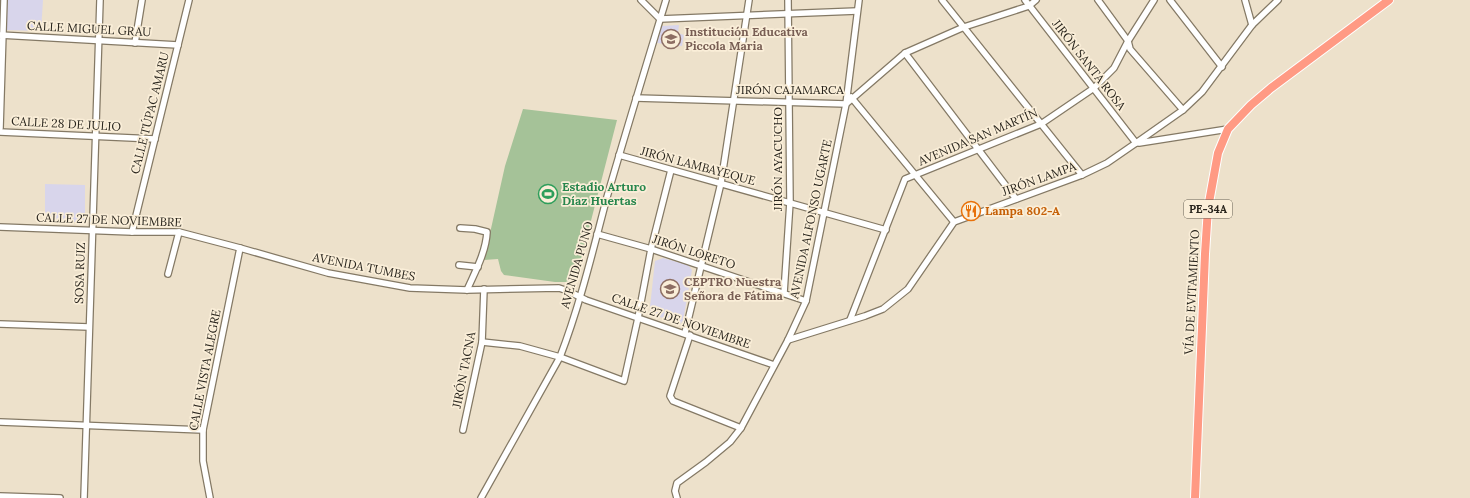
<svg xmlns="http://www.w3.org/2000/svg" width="1470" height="498" viewBox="0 0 1470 498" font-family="Lora,serif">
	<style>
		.education { fill: #d8d5eb }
		.green { fill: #a5c298 }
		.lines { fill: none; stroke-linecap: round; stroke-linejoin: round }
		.minor-casing { stroke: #847965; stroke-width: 8 }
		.highway-casing { stroke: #fff; stroke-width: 10 }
		.minor { stroke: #fff; stroke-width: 5.5 }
		.highway { stroke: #ff9a84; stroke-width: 8 }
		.labels { text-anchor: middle; stroke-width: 3.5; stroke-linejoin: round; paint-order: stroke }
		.shield { fill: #faeed8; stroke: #676154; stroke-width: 1 }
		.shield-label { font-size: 11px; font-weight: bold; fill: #28241c }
		.street-label { font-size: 12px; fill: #28241c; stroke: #faeed8 }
		.education-label { font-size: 12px; font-weight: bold; fill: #785e54; stroke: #faeed8; text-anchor: start }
		.leisure-label { font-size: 12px; font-weight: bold; fill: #27864d; stroke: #faeed8; text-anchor: start }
		.food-label { font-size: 12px; font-weight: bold; fill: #c56008; stroke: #faeed8; text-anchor: start }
	</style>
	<rect width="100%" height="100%" fill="#ede1cb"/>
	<g class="education">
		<path d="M7,0H43L41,31L5,30Z"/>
		<path d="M679,25L678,33L684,35L682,46L657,43L662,26Z"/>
		<path d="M45,184L85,185V222H45Z"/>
		<path d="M663,258L688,265L692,270L683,321L680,324L651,314L650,307L655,261Z"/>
	</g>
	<path class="green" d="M523,109L617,120L577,275L568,282H555L504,275L501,271L498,259L484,260L505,166Z"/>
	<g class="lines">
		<g class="minor-casing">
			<g id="minor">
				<path d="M641,0L660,19L857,11"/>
				<path d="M942,0L1082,175"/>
				<path d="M1025,0L1136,143"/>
				<path d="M1098,0L1128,41L1130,49L1183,110"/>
				<path d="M1170,0L1222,67"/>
				<path d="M1245,0L1252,25"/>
				<path d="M0,35L178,45"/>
				<path d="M135,43L142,0"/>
				<path d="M905,53L1016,199"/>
				<path d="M851,97L954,222"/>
				<path d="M636,98L846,104L905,53L964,27L1029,6L1036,0"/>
				<path d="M0,128L4,0"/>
				<path d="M0,132L155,139"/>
				<path d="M1139,143L1228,129"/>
				<path d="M619,155L886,230"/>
				<path d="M0,227L132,232H179L240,248L328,273L410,288L467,290L559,288L568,291L586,300L774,365"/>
				<path d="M460,228L475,229L487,232C486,252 475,272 467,290"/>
				<path d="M132,232L189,0"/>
				<path d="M597,234L651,249L806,301"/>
				<path d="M459,265L478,267"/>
				<path d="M168,274L179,232"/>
				<path d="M784,293L790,202L788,0"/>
				<path d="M850,320L905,179L1041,124L1094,88L1114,68L1128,41L1154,0"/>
				<path d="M0,324L89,327"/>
				<path d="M685,333L721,183L749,0"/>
				<path d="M690,335L670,396L673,401L741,428"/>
				<path d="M788,340L865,316L883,309L908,289L954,222L1082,175L1107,163L1136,143L1183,110L1202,92L1252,25L1278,0"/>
				<path d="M482,342L520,346L560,357L624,381L638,318L651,249L671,170"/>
				<path d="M0,422L203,430"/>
				<path d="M463,430L482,342L484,289"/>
				<path d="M0,496L60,498"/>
				<path d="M84,498L100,0"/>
				<path d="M210,498L203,461V430L240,248"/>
				<path d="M481,498L560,357C580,305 593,250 607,197C626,131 646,66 666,0"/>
				<path d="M677,498L675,491L677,483L706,462L730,442L741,428L788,340L806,301L846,104L859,0"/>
			</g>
		</g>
		<g class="highway-casing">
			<path id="highway" d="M1195,498L1205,254L1208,208L1218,153L1228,129L1251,105L1271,88L1389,0"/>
		</g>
		<use href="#minor" class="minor"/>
		<use href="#highway" class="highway"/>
	</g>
	<defs>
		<g id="school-ring" transform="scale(1)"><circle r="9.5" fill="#faeed8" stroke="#8d6e63" stroke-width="1.5"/><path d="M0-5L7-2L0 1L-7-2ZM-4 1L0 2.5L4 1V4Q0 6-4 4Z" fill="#8d6e63"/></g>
		<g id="stadium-ring" transform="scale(1)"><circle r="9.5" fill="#faeed8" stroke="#2e9e5b" stroke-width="1.5"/><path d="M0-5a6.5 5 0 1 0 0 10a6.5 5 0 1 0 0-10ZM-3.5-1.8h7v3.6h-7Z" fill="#2e9e5b"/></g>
		<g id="restaurant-ring" transform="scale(1)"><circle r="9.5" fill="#faeed8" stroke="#e8710a" stroke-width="1.5"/><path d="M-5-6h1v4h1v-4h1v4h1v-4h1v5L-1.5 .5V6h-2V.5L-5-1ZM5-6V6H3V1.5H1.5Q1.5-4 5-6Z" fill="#e8710a"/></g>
		<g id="university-ring" transform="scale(1)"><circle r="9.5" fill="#faeed8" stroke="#8d6e63" stroke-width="1.5"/><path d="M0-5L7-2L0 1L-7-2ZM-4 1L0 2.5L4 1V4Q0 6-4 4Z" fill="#8d6e63"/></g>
	</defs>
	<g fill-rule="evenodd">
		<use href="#school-ring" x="671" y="39"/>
		<use href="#stadium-ring" x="548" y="194"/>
		<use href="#restaurant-ring" x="971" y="211"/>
		<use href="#university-ring" x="670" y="289"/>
	</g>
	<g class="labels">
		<rect class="shield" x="1184" y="200" width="48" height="18" rx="3"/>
		<g class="shield-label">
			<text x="1208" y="213">PE-34A</text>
		</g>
		<g class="street-label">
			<text transform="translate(89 29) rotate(3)" y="4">CALLE MIGUEL GRAU</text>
			<text transform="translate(1089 65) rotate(52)" y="4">JIRÓN SANTA ROSA</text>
			<text x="790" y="94">JIRÓN CAJAMARCA</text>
			<text transform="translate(150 113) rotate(-76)" y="4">CALLE TÚPAC AMARU</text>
			<text transform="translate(66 124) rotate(3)" y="4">CALLE 28 DE JULIO</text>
			<text transform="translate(978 137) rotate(-23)" y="4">AVENIDA SAN MARTÍN</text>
			<text transform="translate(778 159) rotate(-90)" y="4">JIRÓN AYACUCHO</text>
			<text transform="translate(698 166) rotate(15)" y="4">JIRÓN LAMBAYEQUE</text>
			<text transform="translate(1039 179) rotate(-20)" y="4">JIRÓN LAMPA</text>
			<text transform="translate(811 219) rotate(-78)" y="4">AVENIDA ALFONSO UGARTE</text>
			<text transform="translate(109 220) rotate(2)" y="4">CALLE 27 DE NOVIEMBRE</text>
			<text transform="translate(694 252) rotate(18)" y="4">JIRÓN LORETO</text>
			<text transform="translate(577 265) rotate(-74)" y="4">AVENIDA PUNO</text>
			<text transform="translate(364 267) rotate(11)" y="4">AVENIDA TUMBES</text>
			<text transform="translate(80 273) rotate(-88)" y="4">SOSA RUIZ</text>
			<text transform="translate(1192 292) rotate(-87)" y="4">VÍA DE EVITAMIENTO</text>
			<text transform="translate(681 321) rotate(19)" y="4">CALLE 27 DE NOVIEMBRE</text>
			<text transform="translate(205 370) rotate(-79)" y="4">CALLE VISTA ALEGRE</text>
			<text transform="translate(464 370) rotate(-79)" y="4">JIRÓN TACNA</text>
		</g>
		<g class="education-label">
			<text x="685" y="36">Institución Educativa<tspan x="685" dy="14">Piccola Maria</tspan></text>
			<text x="684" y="286">CEPTRO Nuestra<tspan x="684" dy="14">Señora de Fátima</tspan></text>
		</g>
		<g class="leisure-label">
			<text x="562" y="191">Estadio Arturo<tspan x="562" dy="14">Díaz Huertas</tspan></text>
		</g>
		<g class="food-label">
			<text x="985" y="215">Lampa 802-A</text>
		</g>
	</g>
</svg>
